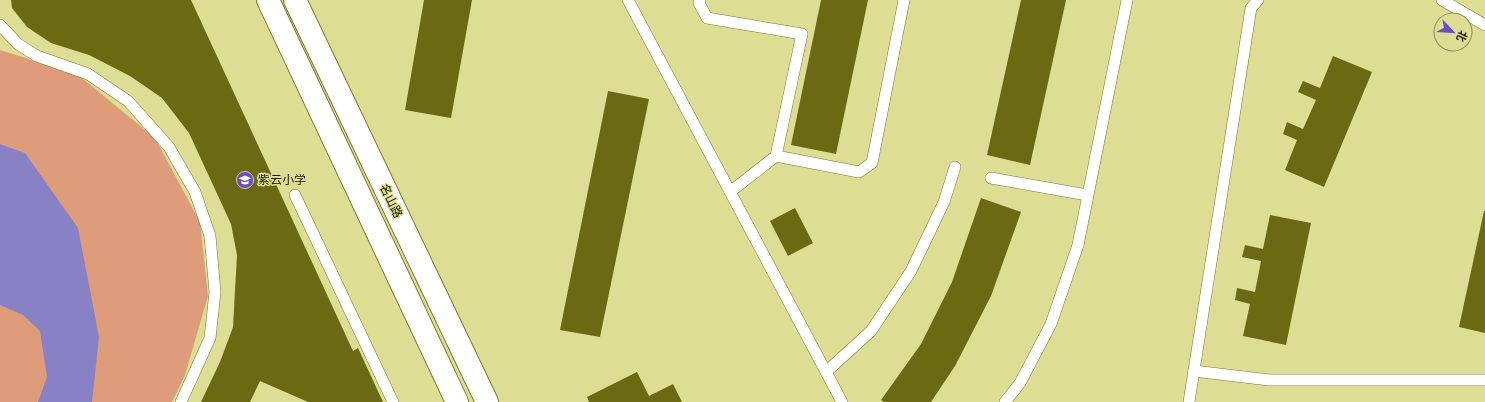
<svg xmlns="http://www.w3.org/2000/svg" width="1485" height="402" viewBox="0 0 1485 402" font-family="Figtree,'Noto Sans SC',sans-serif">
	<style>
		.green { fill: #df9c7a }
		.water { fill: #8981c6 }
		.building { fill: #6b6912 }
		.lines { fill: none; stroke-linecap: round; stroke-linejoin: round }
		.lane-casing { stroke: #7a792f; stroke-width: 12 }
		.secondary-casing { stroke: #7a792f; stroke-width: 24 }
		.lane { stroke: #fff; stroke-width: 11 }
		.secondary { stroke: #fff; stroke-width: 22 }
		.labels { text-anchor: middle; stroke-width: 3; stroke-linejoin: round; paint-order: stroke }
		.poi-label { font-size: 12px; fill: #191800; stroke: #dddd93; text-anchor: start }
		.street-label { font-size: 12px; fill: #191800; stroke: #dddd93 }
	</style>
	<rect width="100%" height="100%" fill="#dddd93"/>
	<path class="green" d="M0,50L77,74L155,138L200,222L208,296L185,375L172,402H0Z"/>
	<path class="water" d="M0,144L25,153L78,228L99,337L92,402H38L47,377L40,331L23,315L0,305Z"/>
	<g class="building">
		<path d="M11,0H191L353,351L358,348L383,402H308L260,381L250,402H201L220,362L233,327L237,255L231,224L189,133L162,98L130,76L89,55L51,43L27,27L12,8Z"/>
		<path d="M424,0H472L451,118L405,110Z"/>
		<path d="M821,0H868L836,154L791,145Z"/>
		<path d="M1021,0H1066L1030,165L987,155Z"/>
		<path d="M1333,56L1372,72L1324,187L1285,170L1297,140L1283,134L1287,122L1303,129L1316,100L1298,92L1303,81L1320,88Z"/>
		<path d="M608,91L649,99L600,337L560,330Z"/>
		<path d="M981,198L1021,212L991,296L955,366L931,402H884L881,400L921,344L952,282Z"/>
		<path d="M795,208L813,243L788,256L770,221Z"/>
		<path d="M1484,211H1485V333L1459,327Z"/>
		<path d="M1270,215L1311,223L1286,345L1243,336L1250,304L1235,300L1237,288L1255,292L1261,261L1242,257L1245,245L1263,249Z"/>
		<path d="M637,372L649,396L673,384L682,402H589L587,397Z"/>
	</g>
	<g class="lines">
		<g class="lane-casing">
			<g id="lane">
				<path d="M628,0L842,402"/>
				<path d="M700,0L699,3L707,18L802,34L776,156L730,192"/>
				<path d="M1442,0L1485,25"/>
				<path d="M0,25L18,44L37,56L88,74L128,101L169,147L195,192L210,236L215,292L210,338L181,402"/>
				<path d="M776,156L859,172L872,163L904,0"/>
				<path d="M991,178L1087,195"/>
				<path d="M295,195L393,402"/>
				<path d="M1194,371L1269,380H1485"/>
				<path d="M826,372L871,331L911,271L944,202L955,167"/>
				<path d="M1005,402L1020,383L1051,324L1078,245L1127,0"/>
				<path d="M1189,402L1251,8L1258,0"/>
			</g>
		</g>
		<g class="secondary-casing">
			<g id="secondary">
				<path d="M268,0L457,402"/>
				<path d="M295,0L487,402"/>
			</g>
		</g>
		<use href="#lane" class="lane"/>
		<use href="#secondary" class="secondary"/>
	</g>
	<defs>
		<g id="school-disc" transform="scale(0.9)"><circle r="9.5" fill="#684ec7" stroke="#dddd93"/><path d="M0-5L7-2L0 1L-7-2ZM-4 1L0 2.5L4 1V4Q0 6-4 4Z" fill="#fff"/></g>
	</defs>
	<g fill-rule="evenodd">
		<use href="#school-disc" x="245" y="180"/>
	</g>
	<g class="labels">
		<g class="poi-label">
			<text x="258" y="184">紫云小学</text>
		</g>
		<g class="street-label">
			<text transform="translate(391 201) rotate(64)" y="4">名山路</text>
		</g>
	</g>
	<g transform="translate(1453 32) rotate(115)"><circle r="19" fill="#dddd93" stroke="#8f8e58"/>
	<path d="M0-3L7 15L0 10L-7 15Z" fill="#684ec7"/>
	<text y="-6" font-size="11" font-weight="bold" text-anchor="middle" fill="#191800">北</text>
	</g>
</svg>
